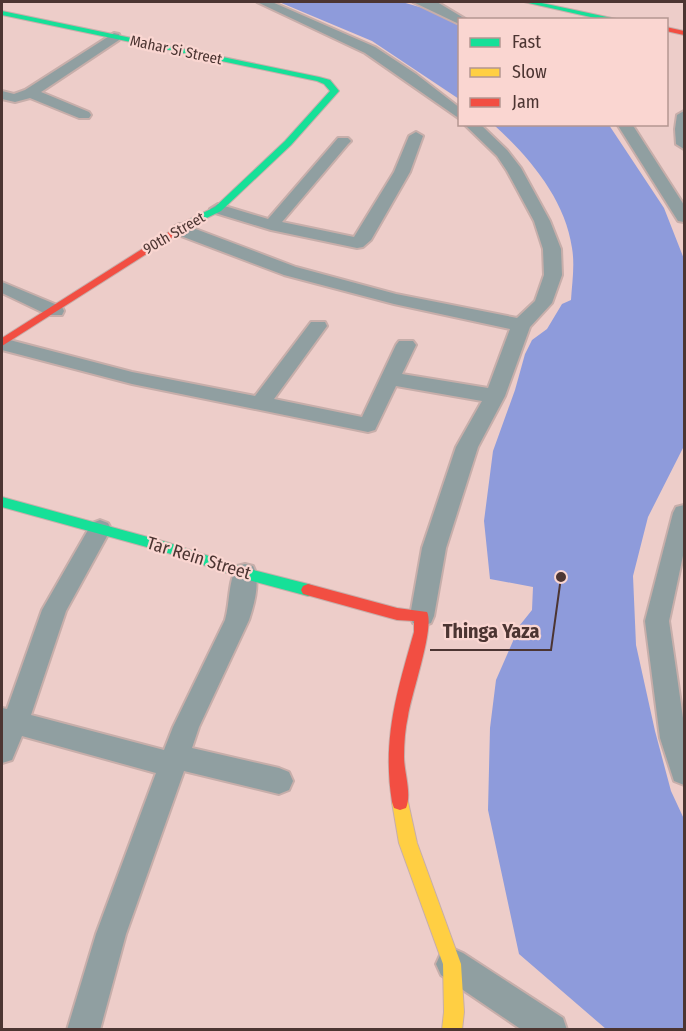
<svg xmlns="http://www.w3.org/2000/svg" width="686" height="1031" viewBox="0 0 686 1031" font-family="'Fira Sans Condensed',sans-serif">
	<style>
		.water { fill: #8e9bdb }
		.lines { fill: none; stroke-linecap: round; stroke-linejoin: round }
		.street-casing { stroke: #c7aeaa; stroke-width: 4 }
		.fast-casing { stroke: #c7aeaa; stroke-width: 2 }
		.slow-casing { stroke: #c7aeaa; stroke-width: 2 }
		.jam-casing { stroke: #c7aeaa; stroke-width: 2 }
		.street { fill: #909fa1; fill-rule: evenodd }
		.fast { fill: #16e098; fill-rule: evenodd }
		.slow { fill: #ffcf43; fill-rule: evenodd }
		.jam { fill: #f24e42; fill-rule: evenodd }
		.labels { text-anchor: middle; stroke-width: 4.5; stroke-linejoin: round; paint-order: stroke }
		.far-street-label { font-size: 15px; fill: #4c3532; stroke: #fad6d1 }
		.street-label { font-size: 18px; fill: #4c3532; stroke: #fad6d1 }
		.leader { fill: none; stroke: #4c3532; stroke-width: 2 }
		.callout-dot { fill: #4c3532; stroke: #fad6d1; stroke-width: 2 }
		.callout-label { font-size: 20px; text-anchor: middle; font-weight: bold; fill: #4c3532; stroke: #fad6d1; stroke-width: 4.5; stroke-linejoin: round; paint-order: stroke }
	</style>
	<rect width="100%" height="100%" fill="#edcdc9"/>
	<g class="water">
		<path d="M279,2H402L437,12L459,25V99L372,41Z"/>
		<path d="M494,125H609L664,208L684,259V446L648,517L633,576L636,645L655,731L671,791L684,819V1029H606L519,954L488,810L490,728L496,680L520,625L532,610L533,587L490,579L484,521L493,451L515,390L525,354L532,340L547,329L562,304L571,300C572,283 575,265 572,248C565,199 529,157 494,125Z"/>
	</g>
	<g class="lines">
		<g class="street-casing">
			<g id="street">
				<path d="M257,2H272L375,47L416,74L460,108V119L365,53Z"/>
				<path d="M413,2H437L467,20H460V23H457Z"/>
				<path d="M114,33L119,34L120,37L119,40L41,92L89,112L91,115L89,118H79L30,98L15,102L2,99V91L14,94L25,90Z"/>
				<path d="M684,111V149L676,144L675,129L677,115Z"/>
				<path d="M464,124H480L507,150L521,168L550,221L561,249L562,275L552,303L530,327L505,396L478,447L446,548L434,616L431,623L422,626L413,623L410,616L422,548L456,447L482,401L396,386L375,430L368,432L132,384L2,350V338L132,372L255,396L311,322H325L327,326L274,399L362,417L396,345L399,341H413L416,345L402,374L488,388L510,329L394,304L284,275L173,233L171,229L179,224L185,225L296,267L396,294L517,318L535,301L544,275L543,249L534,221L507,171L497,156Z"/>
				<path d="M617,124H632L684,205V222L678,221Z"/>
				<path d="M416,132L423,136L410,172L371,240L363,247L357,248L271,230L212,212L210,209L218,204L268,219L338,138H348L351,141L348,144L282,222L354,237L394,172L409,136Z"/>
				<path d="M2,282L62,307L64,311L62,315H48L2,293Z"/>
				<path d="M684,505V551L669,621L684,725V785L674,781L660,738L645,621L673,513L676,507Z"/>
				<path d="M100,520L108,523L111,529L66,611L31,715L164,750L173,727L225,620C230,603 228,582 237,566L245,564L253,566C261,581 254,605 249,620L199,727L192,748L279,768L289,772L293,781L289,790L279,794L184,771L126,934L100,1030H67L96,934L156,773L22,736L12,760L2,763V708L7,709L42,610L92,523Z"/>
				<path d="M452,948L463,953L563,1018L567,1030H522L441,975L436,964L441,953Z"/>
			</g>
		</g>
		<g class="fast-casing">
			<g id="fast">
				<path d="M524,2H537L621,20H604Z"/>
				<path d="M2,11L319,77L330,80L339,91L291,145L221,211L180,231L176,230V226L215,207L285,141L330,91L324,84L317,81L2,15Z"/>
				<path d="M2,497L166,542L245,568L308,584L313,586L315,590L313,594L308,596L245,579L165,552L2,507Z"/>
			</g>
		</g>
		<g class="slow-casing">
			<path id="slow" d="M400,794L406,796L408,802L417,843L461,964L464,1012L462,1030H442L444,1012L443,964L399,843L392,802L394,796Z"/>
		</g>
		<g class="jam-casing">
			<g id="jam">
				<path d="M666,27L684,31V35L666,31Z"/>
				<path d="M180,225L184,226V230L2,346V338Z"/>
				<path d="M308,584L397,608L427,612C435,627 411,695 408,716C405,729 404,743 404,757C404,772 412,794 406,808L400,810L394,808L392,802C382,740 397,691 414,632V621L397,620L303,594L301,590L303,586Z"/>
			</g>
		</g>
		<use href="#street" class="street"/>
		<use href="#fast" class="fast"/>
		<use href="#slow" class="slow"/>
		<use href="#jam" class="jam"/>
	</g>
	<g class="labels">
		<g class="far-street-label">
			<text transform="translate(176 50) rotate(12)" y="5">Mahar Si Street</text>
			<text transform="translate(174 233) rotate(-30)" y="5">90th Street</text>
		</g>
		<g class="street-label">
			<text transform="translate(199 558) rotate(17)" y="6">Tar Rein Street</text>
		</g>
	</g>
	<path class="leader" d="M561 577L551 650H430"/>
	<circle class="callout-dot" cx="561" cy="577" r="6"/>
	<g class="callout-label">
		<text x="491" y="638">Thinga Yaza</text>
	</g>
	<rect width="686" height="1031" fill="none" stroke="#4c3532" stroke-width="6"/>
	<rect x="458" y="18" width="210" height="108" fill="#fad6d1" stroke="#b49691" stroke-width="1.5"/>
	<rect x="470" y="38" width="30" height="9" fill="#16e098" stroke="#b49691" stroke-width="1.5"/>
	<text x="512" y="48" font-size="18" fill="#4c3532">Fast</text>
	<rect x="470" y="68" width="30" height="9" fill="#ffcf43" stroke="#b49691" stroke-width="1.5"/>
	<text x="512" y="78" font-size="18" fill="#4c3532">Slow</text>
	<rect x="470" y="98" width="30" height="9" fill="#f24e42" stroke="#b49691" stroke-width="1.5"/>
	<text x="512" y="108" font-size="18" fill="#4c3532">Jam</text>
</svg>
